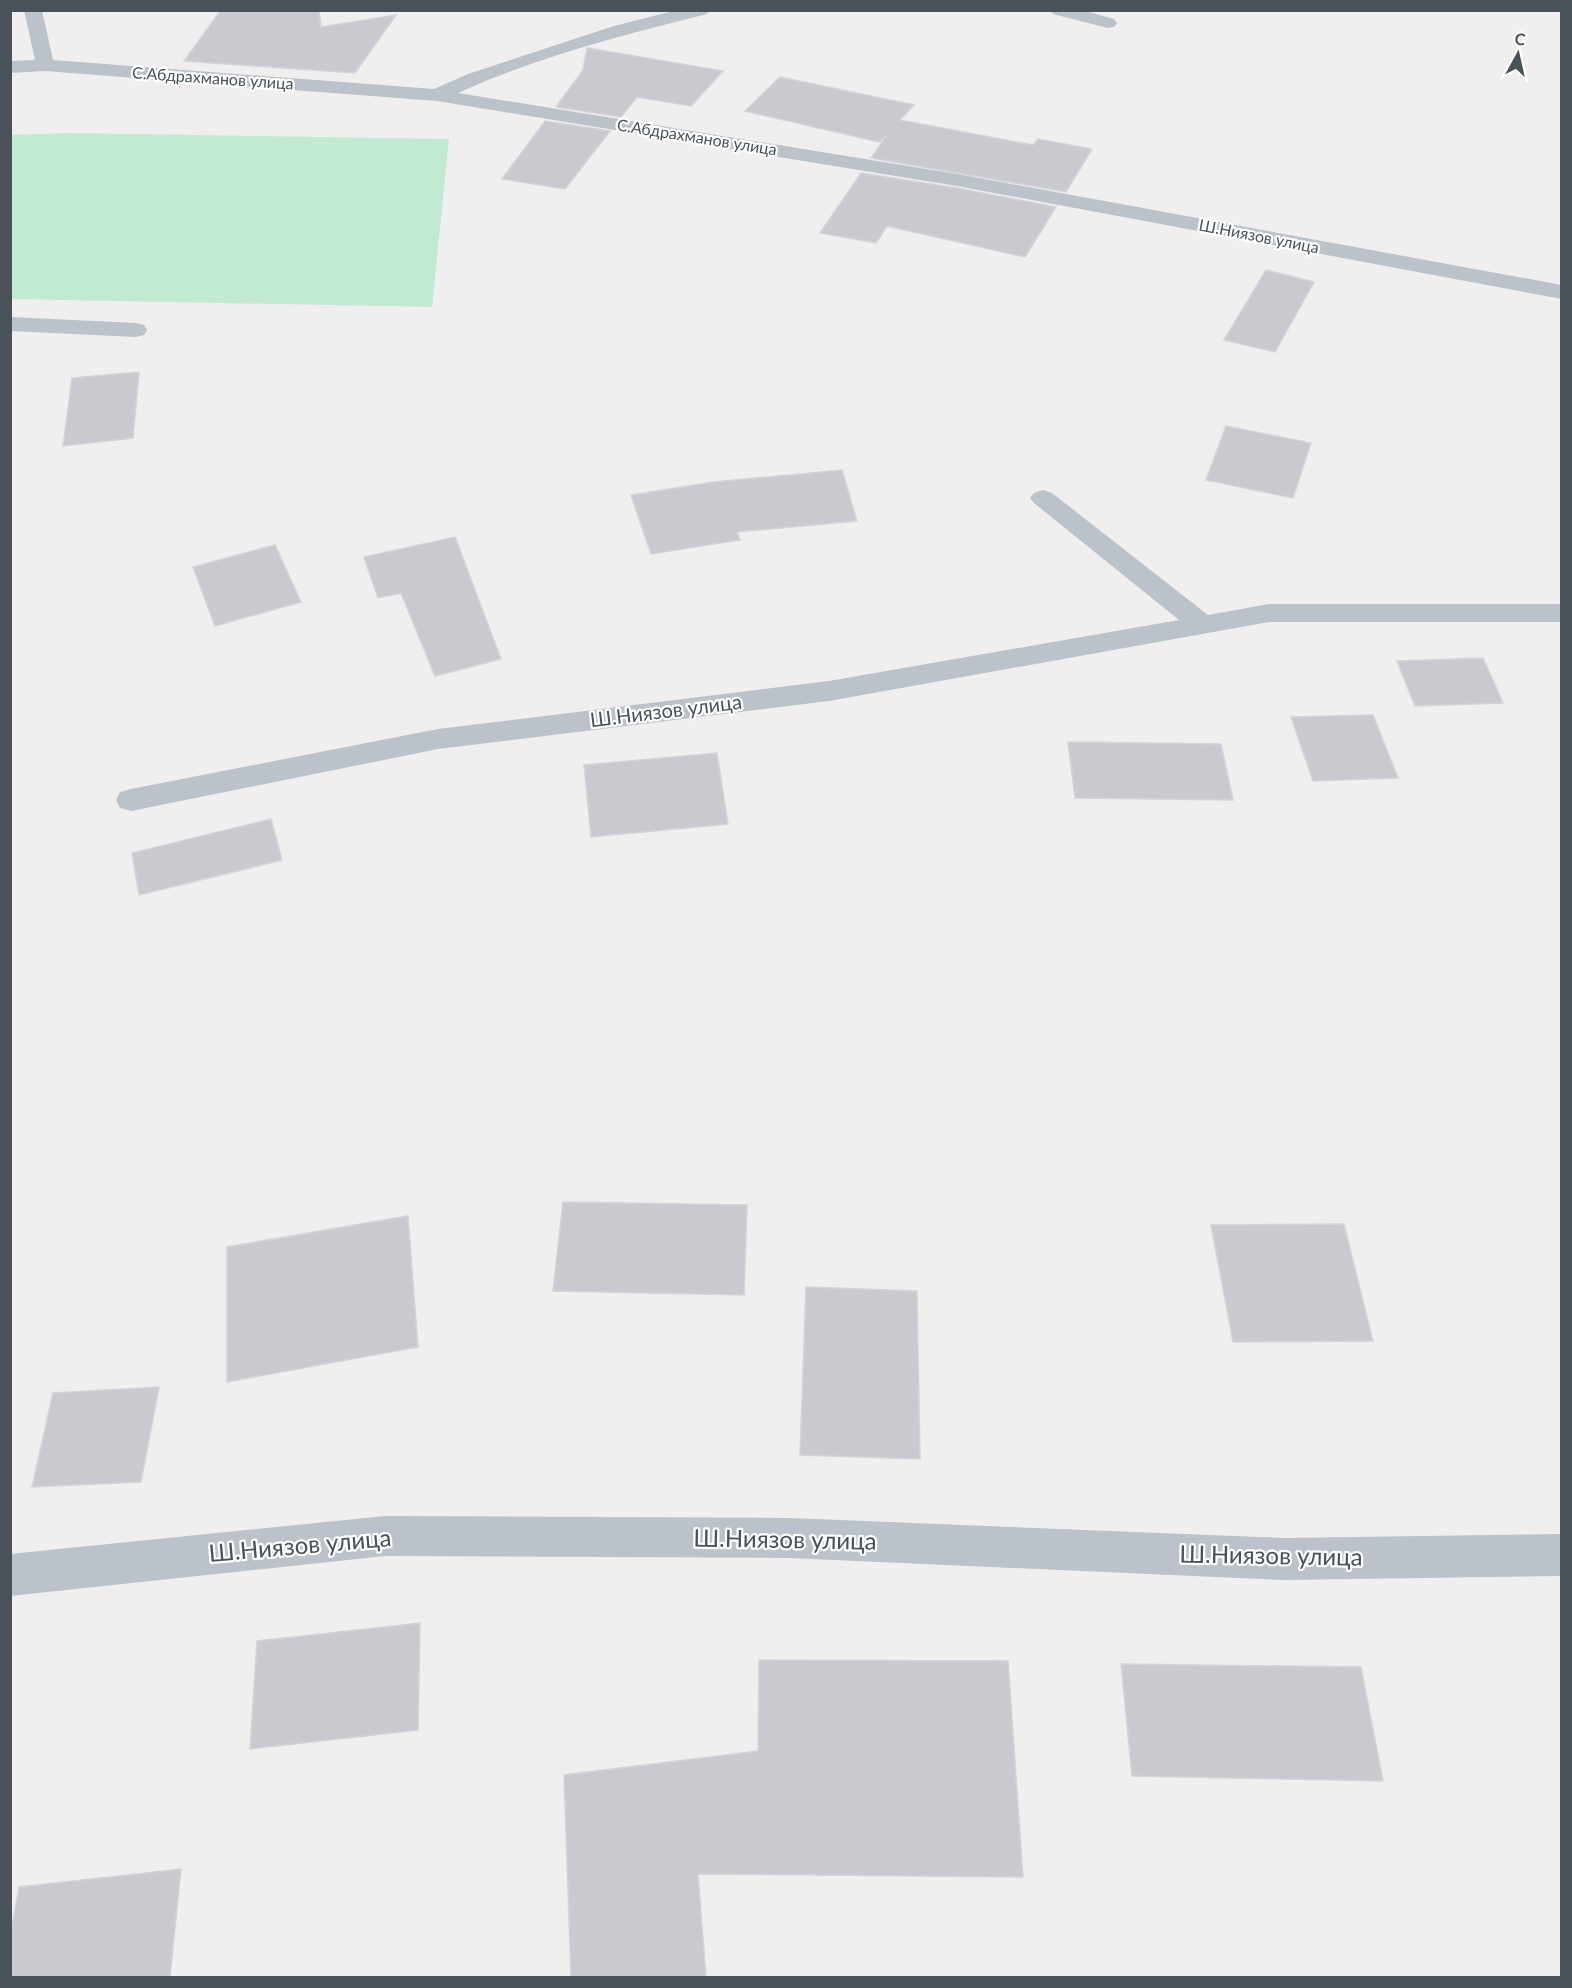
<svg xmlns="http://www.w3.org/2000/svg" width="1572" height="1988" viewBox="0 0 1572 1988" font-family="Lato,sans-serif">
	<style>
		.green { fill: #c2e9d2 }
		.building { fill: #c9cad0; stroke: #d3d4d9; stroke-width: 1.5 }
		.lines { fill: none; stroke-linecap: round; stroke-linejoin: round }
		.minor { fill: #bbc2c9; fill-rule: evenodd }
		.labels { text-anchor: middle; stroke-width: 4.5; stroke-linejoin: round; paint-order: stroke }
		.far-street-label { font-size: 16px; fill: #495159; stroke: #fff }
		.street-label { font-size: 20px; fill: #495159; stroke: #fff }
		.near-street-label { font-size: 24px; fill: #495159; stroke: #fff }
	</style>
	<rect width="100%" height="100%" fill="#f0eeee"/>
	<path class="green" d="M69,133L449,139L432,307L11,299V135Z"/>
	<g class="building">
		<path d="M221,10H319L321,27L396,15L355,73L184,61Z"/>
		<path d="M587,48H588L723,71L691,106L637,97L621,117L556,107L583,70Z"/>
		<path d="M780,77L914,105L900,120L1033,145L1038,139L1092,149L1066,192L871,158L887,135L879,142L745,111Z"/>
		<path d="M545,121L610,131L565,189L502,179Z"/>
		<path d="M861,173L957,188L1056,207L1025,257L887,226L876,243L820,233Z"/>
		<path d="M1266,270L1314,282L1275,352L1224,340Z"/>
		<path d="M139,372L133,438L63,446L72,378Z"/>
		<path d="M1226,426L1311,443L1293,498L1206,480Z"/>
		<path d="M842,470L857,521L737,532L740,540L651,554L631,495L713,482Z"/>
		<path d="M455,537L501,659L435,676L401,593L378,598L364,557Z"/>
		<path d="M275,545L301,602L215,626L193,567Z"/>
		<path d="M1483,658L1503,703L1415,706L1397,661Z"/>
		<path d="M1373,715L1398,778L1313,781L1291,717Z"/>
		<path d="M1068,742L1221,744L1233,800L1075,798Z"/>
		<path d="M717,753L728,824L591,837L584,765Z"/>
		<path d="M271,819L282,860L139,895L132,853Z"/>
		<path d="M563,1202L747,1205L744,1295L553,1291Z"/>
		<path d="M408,1216L418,1347L227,1382V1247Z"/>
		<path d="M1344,1224L1373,1341L1233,1342L1211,1225Z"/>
		<path d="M806,1287L917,1291L920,1459L800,1455Z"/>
		<path d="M159,1387L141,1482L32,1487L53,1393Z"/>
		<path d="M420,1623L418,1730L250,1749L257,1641Z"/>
		<path d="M759,1660L1008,1661L1023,1877L698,1874L706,1977H571L564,1775L758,1751Z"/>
		<path d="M1121,1664L1361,1667L1383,1781L1132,1776Z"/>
		<path d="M181,1869L170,1977H10V1938L19,1887Z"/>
	</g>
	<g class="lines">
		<g class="minor">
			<path d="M24,10H42L53,60L434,89L468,74L614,26L677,10H710L707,14C623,35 537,57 458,93L957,174L1562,285V299L957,186L437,101L45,71L10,73V61L35,60Z"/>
			<path d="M1050,10H1082L1114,19L1117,23L1114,27L1108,28L1053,14Z"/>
			<path d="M10,317L136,323L144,325L147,330L144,335L136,337L10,331Z"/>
			<path d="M1043,490L1052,493L1208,615L1269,604H1562V622H1269L829,701L438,749L131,811L120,808L116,800L120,792L131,789L438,729L829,681L1179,620L1034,503L1030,498L1034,493Z"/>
			<path d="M385,1516L790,1518L1284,1538L1562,1534V1576L1284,1580L790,1558L385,1556L10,1596V1554Z"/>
		</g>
	</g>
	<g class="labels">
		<g class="far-street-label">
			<text transform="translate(213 78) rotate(4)" y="6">С.Абдрахманов улица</text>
			<text transform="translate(697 137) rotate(9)" y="6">С.Абдрахманов улица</text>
			<text transform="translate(1259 236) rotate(11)" y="6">Ш.Ниязов улица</text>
		</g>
		<g class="street-label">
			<text transform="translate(666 711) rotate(-7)" y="7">Ш.Ниязов улица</text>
		</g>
		<g class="near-street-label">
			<text transform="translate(785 1540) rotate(1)" y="8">Ш.Ниязов улица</text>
			<text transform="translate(300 1546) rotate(-5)" y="8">Ш.Ниязов улица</text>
			<text transform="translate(1271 1556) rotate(1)" y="8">Ш.Ниязов улица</text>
		</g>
	</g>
	<rect width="1572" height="1988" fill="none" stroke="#495159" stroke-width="24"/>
	<g transform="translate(1518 54) rotate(8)" stroke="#ffffff" stroke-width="4.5" paint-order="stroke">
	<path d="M0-4.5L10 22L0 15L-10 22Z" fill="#495159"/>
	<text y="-9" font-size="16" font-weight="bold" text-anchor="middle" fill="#495159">С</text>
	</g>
</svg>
